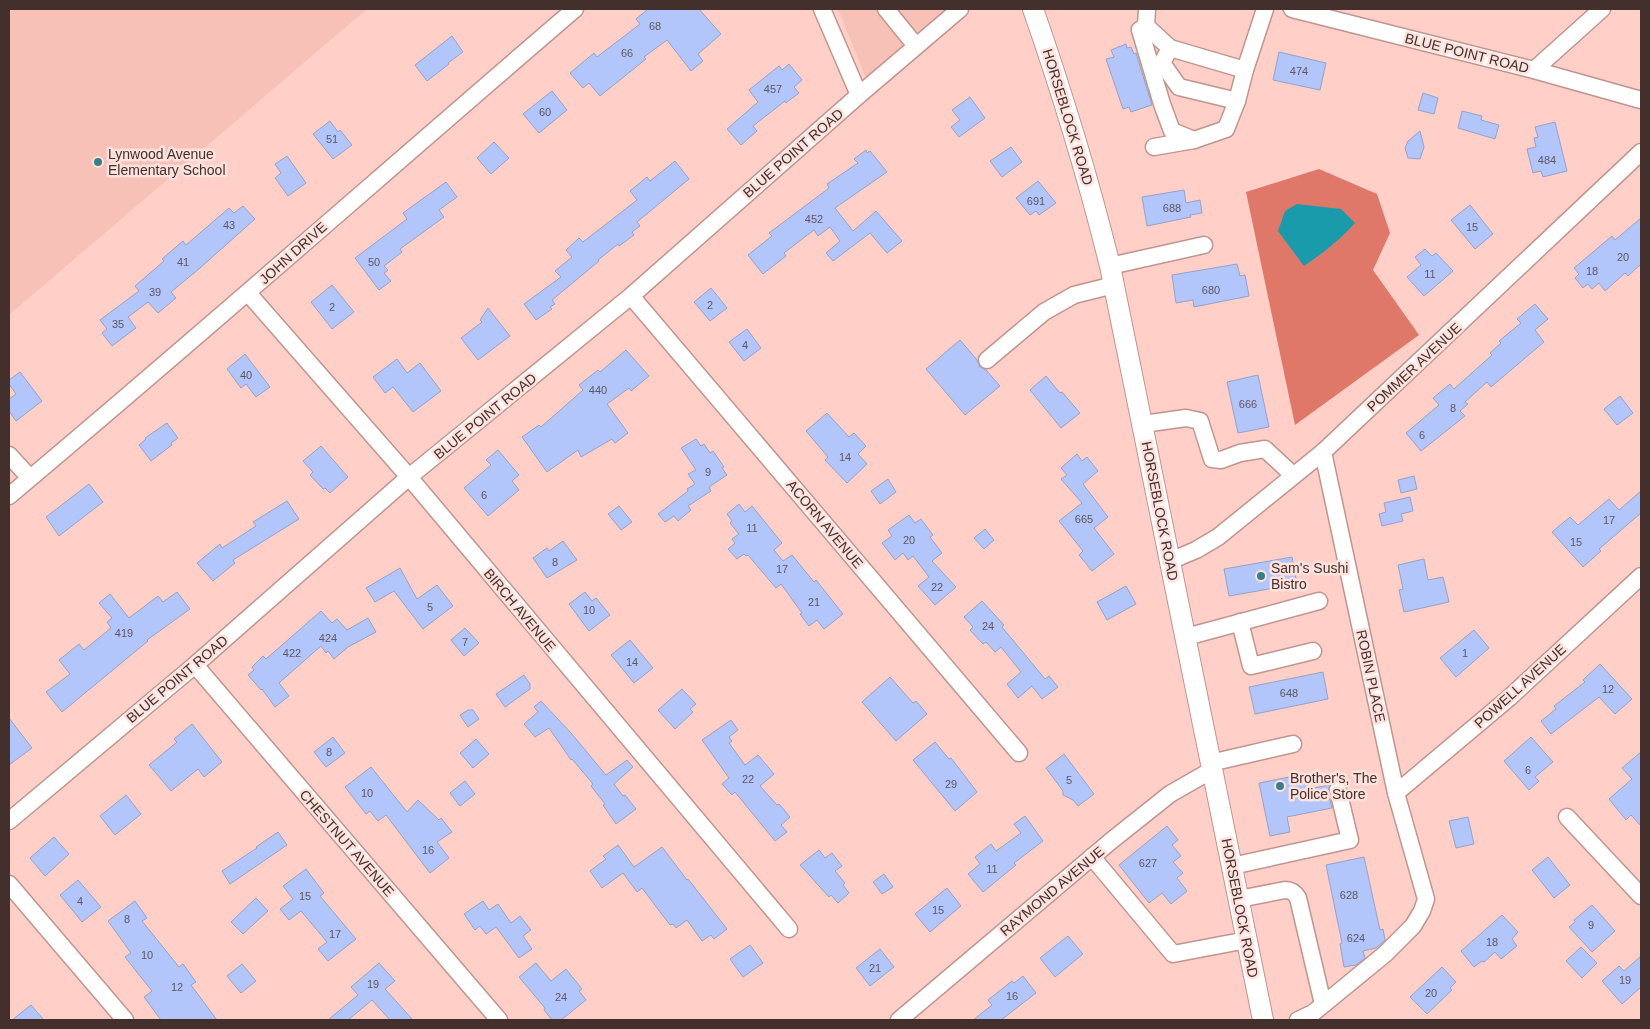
<svg xmlns="http://www.w3.org/2000/svg" width="1650" height="1029" viewBox="0 0 1650 1029" font-family="Helvetica,sans-serif">
	<style>
		.built { fill: #f8c1b8 }
		.forest { fill: #e0786a }
		.water { fill: #199bac }
		.building { fill: #b2c6fb; stroke: #94a2c6 }
		.lines { fill: none; stroke-linecap: round; stroke-linejoin: round }
		.minor-casing { stroke: #c1958e; stroke-width: 19 }
		.major-casing { stroke: #c1958e; stroke-width: 22 }
		.minor { stroke: #fff; stroke-width: 16 }
		.major { stroke: #fff; stroke-width: 20 }
		.poi-dot { fill: #387e89; stroke: #ffe2dd; stroke-width: 2 }
		.labels { text-anchor: middle; stroke-width: 5; stroke-linejoin: round; paint-order: stroke }
		.number-label { font-size: 11px; fill: #5f5660 }
		.street-label { font-size: 14px; fill: #43302d; stroke: #ffe2dd }
		.poi-label { font-size: 14px; fill: #43302d; stroke: #ffe2dd; text-anchor: start }
	</style>
	<rect width="100%" height="100%" fill="#ffcfc8"/>
	<g class="built">
		<path d="M9,9H367L9,315Z"/>
		<path d="M838,9H952L866,78Z"/>
	</g>
	<path class="forest" d="M1319,169L1377,194L1390,233L1373,270L1419,335L1295,425L1246,192Z"/>
	<path class="water" d="M1297,204L1341,209L1355,223C1340,240 1323,253 1304,266L1278,231L1285,211Z"/>
	<g class="building">
		<path d="M648,9H699L721,34L698,54L703,61L691,71L667,40L644,57L646,59L600,96L589,83L583,88L570,73L594,53L597,57L640,24L636,19Z"/>
		<path d="M452,36L463,52L448,63L449,64L427,81L415,65Z"/>
		<path d="M1126,44L1127,48L1131,47L1134,54L1136,53L1152,105L1131,112L1129,107L1123,109L1106,59L1114,57L1111,50Z"/>
		<path d="M1279,52L1326,63L1320,90L1273,80Z"/>
		<path d="M789,64L802,80L794,87L799,93L786,103L785,101L753,126L757,131L741,145L727,129L758,102L749,90L779,66L782,70Z"/>
		<path d="M552,91L567,110L539,133L523,114Z"/>
		<path d="M1423,93L1438,98L1434,114L1418,110Z"/>
		<path d="M970,97L985,118L959,137L951,127L960,120L952,110Z"/>
		<path d="M1462,111L1482,116L1481,120L1499,125L1495,139L1458,128Z"/>
		<path d="M330,121L338,132L340,130L352,145L333,159L313,134Z"/>
		<path d="M1555,122L1567,171L1543,177L1541,171L1533,173L1527,149L1536,147L1534,138L1538,137L1535,127Z"/>
		<path d="M1420,131L1424,147L1420,159L1408,158L1405,148L1408,141Z"/>
		<path d="M494,142L509,158L491,174L477,158Z"/>
		<path d="M1011,147L1022,162L1002,177L990,161Z"/>
		<path d="M866,150L867,153L870,151L887,172L835,208L853,231L876,211L902,241L887,253L870,233L833,261L826,253L840,241L830,227L818,236L814,230L784,253L786,256L763,274L748,255L772,236L769,233L829,188L827,184L858,163L854,159Z"/>
		<path d="M287,156L306,183L288,196L275,178L281,173L275,164Z"/>
		<path d="M675,161L689,179L637,222L640,226L632,232L634,235L619,246L618,244L598,260L599,261L552,300L555,304L550,307L552,309L536,320L524,304L561,277L555,271L572,257L566,250L579,238L583,242L637,200L630,191L647,177L650,181Z"/>
		<path d="M1038,181L1056,203L1039,215L1036,211L1030,215L1016,198Z"/>
		<path d="M446,182L457,197L439,210L444,217L400,249L402,252L384,266L388,270L384,273L391,281L379,290L355,258L407,219L403,213Z"/>
		<path d="M1184,190L1186,203L1200,200L1202,213L1190,215L1191,217L1147,226L1142,197Z"/>
		<path d="M1470,205L1493,234L1475,249L1451,220Z"/>
		<path d="M243,206L255,219L200,268L171,292L176,298L158,313L148,302L128,317L136,328L112,346L102,333L107,329L100,320L139,291L135,286L164,261L162,259L183,241L186,245L229,208L234,213Z"/>
		<path d="M1641,218V264L1628,276L1625,273L1605,291L1599,283L1592,289L1588,284L1583,288L1575,278L1579,274L1574,268L1612,236L1615,240Z"/>
		<path d="M1425,249L1432,256L1436,253L1453,271L1424,296L1407,277L1421,265L1415,257Z"/>
		<path d="M1237,264L1240,276L1245,275L1249,296L1194,307L1193,300L1176,303L1172,275Z"/>
		<path d="M332,285L354,312L332,329L311,302Z"/>
		<path d="M711,288L727,308L710,321L694,302Z"/>
		<path d="M1535,304L1548,319L1535,330L1544,342L1491,387L1487,382L1465,402L1468,404L1460,411L1465,416L1421,451L1406,433L1439,405L1433,398L1450,384L1454,389L1492,355L1490,353L1501,343L1499,341L1521,323L1517,319Z"/>
		<path d="M488,308L510,336L478,360L461,338L482,322L480,320Z"/>
		<path d="M747,329L761,348L744,361L729,342Z"/>
		<path d="M960,340L977,360L980,367L986,370L1000,386L965,415L926,369Z"/>
		<path d="M626,350L649,376L631,391L629,388L607,404L628,433L615,443L612,439L581,457L578,450L547,472L522,437L539,425L541,427L583,390L579,385L598,370L600,372Z"/>
		<path d="M245,354L270,387L256,397L246,384L241,388L227,369Z"/>
		<path d="M397,359L407,373L420,363L441,391L413,412L393,387L385,393L373,377Z"/>
		<path d="M20,372L42,401L16,421L9,411V399L16,394L9,384V380Z"/>
		<path d="M1258,375L1269,427L1238,433L1227,382Z"/>
		<path d="M1046,376L1060,393L1062,392L1080,413L1061,428L1030,390Z"/>
		<path d="M1620,396L1633,413L1617,425L1604,409Z"/>
		<path d="M827,413L849,437L854,433L866,446L858,454L867,464L847,483L825,460L828,457L806,431Z"/>
		<path d="M167,423L178,438L171,443L172,445L151,461L139,445L146,439L145,438Z"/>
		<path d="M696,439L701,446L704,444L710,453L713,451L724,467L722,468L727,475L709,487L711,491L688,506L691,510L678,521L674,516L665,522L658,514L688,491L687,489L695,484L688,474L696,470L681,448Z"/>
		<path d="M321,446L348,477L330,493L325,488L323,489L310,475L313,472L303,461Z"/>
		<path d="M498,450L519,475L512,481L519,490L488,516L464,488L491,465L486,460Z"/>
		<path d="M1077,454L1082,461L1087,457L1098,471L1083,484L1108,517L1094,528L1114,554L1092,571L1079,555L1083,551L1059,521L1082,503L1061,479L1067,475L1061,468Z"/>
		<path d="M1414,476L1417,489L1401,493L1398,480Z"/>
		<path d="M888,479L896,492L880,504L871,491Z"/>
		<path d="M89,484L103,502L59,536L46,517Z"/>
		<path d="M1641,491V513L1599,549L1601,551L1583,567L1552,532L1570,517L1578,525L1609,499L1619,510Z"/>
		<path d="M1410,497L1413,511L1401,514L1403,521L1382,526L1379,514L1386,512L1384,503Z"/>
		<path d="M287,501L299,519L233,560L235,563L213,581L197,563L220,544L222,548L256,526L253,522Z"/>
		<path d="M739,504L745,512L752,506L782,543L774,550L783,561L792,555L814,582L816,580L843,614L824,629L817,620L809,626L800,614L802,613L781,584L776,588L748,555L746,556L744,554L737,559L728,549L735,543L732,539L739,534L730,523L732,521L727,514Z"/>
		<path d="M619,506L632,522L621,530L608,514Z"/>
		<path d="M909,515L915,523L921,519L933,535L930,537L942,553L932,561L956,587L935,605L918,586L929,577L913,556L908,560L903,553L895,560L882,543L892,536L888,530Z"/>
		<path d="M985,529L994,540L984,549L974,538Z"/>
		<path d="M563,541L577,560L547,578L533,558L547,548L549,551Z"/>
		<path d="M1292,557L1297,584L1229,596L1224,569Z"/>
		<path d="M1424,559L1428,580L1443,577L1449,602L1404,612L1399,590L1403,589L1398,565Z"/>
		<path d="M400,568L417,599L437,585L453,606L423,629L394,591L375,602L366,588Z"/>
		<path d="M1126,586L1136,604L1107,620L1097,602Z"/>
		<path d="M177,592L190,609L147,640L148,641L62,712L46,692L70,674L59,660L79,644L84,650L111,628L107,622L112,618L99,603L110,594L129,618L158,596L163,602Z"/>
		<path d="M585,592L592,601L596,598L610,615L589,631L569,604Z"/>
		<path d="M982,601L1004,625L1002,627L1045,679L1049,676L1058,687L1042,699L1032,686L1018,698L1007,684L1021,672L1001,647L995,652L986,642L983,644L970,630L973,627L964,617Z"/>
		<path d="M321,611L332,623L337,619L347,630L368,618L376,632L348,647L334,659L328,651L326,653L321,646L279,683L289,696L275,707L262,689L261,690L248,675L254,670L252,667L263,656L266,659Z"/>
		<path d="M465,628L479,643L464,656L451,640Z"/>
		<path d="M1474,630L1489,648L1456,677L1440,658Z"/>
		<path d="M630,640L653,668L634,683L611,655Z"/>
		<path d="M1600,664L1632,699L1615,714L1599,697L1551,734L1541,721L1556,709L1554,706L1585,682L1583,680Z"/>
		<path d="M1323,672L1328,699L1255,714L1249,687Z"/>
		<path d="M524,675L530,684V689L505,707L496,694Z"/>
		<path d="M890,677L913,703L916,701L927,714L896,741L862,702Z"/>
		<path d="M682,689L696,704L690,709L693,712L675,729L658,710Z"/>
		<path d="M541,701L571,733L606,775L627,760L633,767L614,784L623,796L625,795L636,809L616,824L603,805L605,804L591,786L593,784L572,759L571,760L549,728L535,737L524,724L538,712L534,707Z"/>
		<path d="M468,710H473L479,719L468,727L460,715Z"/>
		<path d="M9,718L32,748L9,765Z"/>
		<path d="M731,720L738,730L729,737L732,741L729,743L745,765L758,755L774,774L760,786L777,805L779,804L790,817L781,825L787,832L775,841L735,792L732,795L722,784L729,778L702,740Z"/>
		<path d="M192,724L222,762L204,777L198,769L171,791L149,765L177,742L174,739Z"/>
		<path d="M333,737L345,753L326,767L314,752Z"/>
		<path d="M1531,737L1553,762L1535,777L1539,781L1529,790L1504,761Z"/>
		<path d="M476,739L489,754L473,768L460,753Z"/>
		<path d="M935,742L949,759L951,758L977,792L955,811L913,760Z"/>
		<path d="M1641,752V826L1631,815L1626,820L1609,799L1632,779L1622,768Z"/>
		<path d="M1064,754L1094,794L1078,806L1073,800L1063,795V791L1046,768Z"/>
		<path d="M371,767L407,812L418,800L439,820L441,818L452,832L437,842L449,858L430,873L386,815L378,821L370,811L366,814L345,787Z"/>
		<path d="M1305,774L1308,789L1330,785L1328,792L1332,808L1287,817L1290,832L1270,836L1259,783Z"/>
		<path d="M465,781L475,794L460,806L450,793Z"/>
		<path d="M126,795L141,814L115,835L100,816Z"/>
		<path d="M1025,816L1043,841L1014,863L1016,865L983,892L968,874L980,864L975,857L991,844L996,851L1021,833L1014,824Z"/>
		<path d="M1468,817L1474,844L1456,848L1449,821Z"/>
		<path d="M1167,826L1178,840L1172,845L1181,856L1173,862L1183,873L1177,878L1187,891L1171,904L1162,893L1149,903L1119,865Z"/>
		<path d="M278,832L287,845L230,884L222,871L257,848L256,847Z"/>
		<path d="M54,837L69,854L45,876L30,858Z"/>
		<path d="M618,845L634,867L662,847L687,880L688,879L727,929L714,939L711,935L702,941L687,920L676,928L673,924L670,925L642,888L637,892L623,873L602,888L590,871L606,859L603,856Z"/>
		<path d="M819,850L825,858L832,853L842,866L835,871L845,883L843,885L849,893L838,903L831,895L829,897L800,865Z"/>
		<path d="M1364,857L1380,930L1383,929L1385,940L1376,948L1363,951L1365,958L1356,965L1344,967L1340,944L1342,943L1326,865Z"/>
		<path d="M1548,857L1570,885L1554,898L1532,870Z"/>
		<path d="M306,869L324,893L320,896L356,939L328,961L318,949L327,942L301,911L289,920L280,909L293,899L283,886Z"/>
		<path d="M884,874L893,887L882,894L873,882Z"/>
		<path d="M78,880L101,907L82,922L60,895Z"/>
		<path d="M947,888L961,906L930,932L915,914Z"/>
		<path d="M256,898L268,911L243,934L231,922Z"/>
		<path d="M135,901L147,918L142,921L179,967L183,964L196,982L191,985L217,1020H161L144,997L152,991L125,957L131,953L108,921Z"/>
		<path d="M483,901L489,910L498,904L511,923L520,916L531,930L523,936L532,949L519,958L496,927L486,934L480,926L475,930L464,914Z"/>
		<path d="M1592,905L1615,931L1592,952L1569,927L1575,922L1574,920Z"/>
		<path d="M1502,915L1518,932L1512,939L1517,946L1501,959L1495,952L1484,962L1482,961L1474,967L1461,951Z"/>
		<path d="M1068,936L1083,954L1055,977L1040,958Z"/>
		<path d="M750,945L763,963L743,977L730,959Z"/>
		<path d="M1581,947L1597,963L1582,978L1566,961Z"/>
		<path d="M880,949L894,967L870,986L856,968Z"/>
		<path d="M1641,956V987L1622,1004L1602,981L1619,966L1624,971Z"/>
		<path d="M379,963L395,981L385,989L413,1020H390L372,1000L348,1020H328L358,995L351,987Z"/>
		<path d="M536,963L551,981L566,969L582,989L579,991L586,1000L561,1020H552L544,1010L545,1008L519,977Z"/>
		<path d="M242,964L256,981L241,993L227,976Z"/>
		<path d="M1442,967L1456,982L1450,988L1452,990L1427,1014L1410,997Z"/>
		<path d="M1023,976L1036,993L1001,1020H973L992,1005L988,1000L1012,981L1014,983Z"/>
		<path d="M31,1005L44,1020H12Z"/>
	</g>
	<g class="lines">
		<g class="minor-casing">
			<g id="minor">
				<path d="M822,9L859,95"/>
				<path d="M886,9L916,46"/>
				<path d="M1292,9L1534,70L1641,100"/>
				<path d="M1146,26L1140,30L1162,104L1172,131L1194,140L1226,129L1237,101L1245,70L1265,9"/>
				<path d="M1146,26L1170,48L1245,70"/>
				<path d="M1146,26L1147,9"/>
				<path d="M1170,48L1162,63L1179,87L1237,101"/>
				<path d="M1534,70L1602,9"/>
				<path d="M1154,147L1194,140"/>
				<path d="M1110,266L1204,245"/>
				<path d="M248,293L409,477L789,929"/>
				<path d="M631,296L1019,753"/>
				<path d="M987,360L1044,312L1074,295L1114,285"/>
				<path d="M1143,424L1186,418L1200,421L1212,459L1221,460L1240,453L1265,449L1293,475"/>
				<path d="M9,455L30,478"/>
				<path d="M9,496C200,336 386,171 575,9"/>
				<path d="M1170,561L1196,550L1218,537L1323,452L1641,152"/>
				<path d="M1240,622L1251,666L1313,651"/>
				<path d="M1186,637L1319,601"/>
				<path d="M195,665L499,1020"/>
				<path d="M1210,763L1293,744"/>
				<path d="M1396,793L1509,698L1641,576"/>
				<path d="M1567,817L1641,896"/>
				<path d="M9,821L195,665L409,477L631,296L859,95L960,9"/>
				<path d="M1092,857L1173,954L1247,940"/>
				<path d="M1232,866L1350,840L1338,790"/>
				<path d="M9,884L125,1020"/>
				<path d="M1239,899L1285,890C1292,890 1295,893 1298,898L1323,1004"/>
				<path d="M899,1020L1111,841L1170,794L1212,770"/>
				<path d="M1298,1020L1313,1013L1385,954L1413,926L1422,911L1426,899L1396,793L1323,452"/>
			</g>
		</g>
		<g class="major-casing">
			<path id="major" d="M1033,9C1063,95 1088,177 1110,266L1263,1020"/>
		</g>
		<use href="#minor" class="minor"/>
		<use href="#major" class="major"/>
	</g>
	<g class="poi-dot">
		<circle cx="98" cy="162" r="5"/>
		<circle cx="1261" cy="576" r="5"/>
		<circle cx="1280" cy="786" r="5"/>
	</g>
	<g class="labels">
		<g class="number-label">
			<text x="655" y="30">68</text>
			<text x="627" y="57">66</text>
			<text x="1299" y="75">474</text>
			<text x="773" y="93">457</text>
			<text x="545" y="116">60</text>
			<text x="332" y="143">51</text>
			<text x="1547" y="164">484</text>
			<text x="1036" y="205">691</text>
			<text x="1172" y="212">688</text>
			<text x="814" y="223">452</text>
			<text x="229" y="229">43</text>
			<text x="1472" y="231">15</text>
			<text x="1623" y="261">20</text>
			<text x="183" y="266">41</text>
			<text x="374" y="266">50</text>
			<text x="1592" y="275">18</text>
			<text x="1430" y="278">11</text>
			<text x="1211" y="294">680</text>
			<text x="155" y="296">39</text>
			<text x="710" y="309">2</text>
			<text x="332" y="311">2</text>
			<text x="118" y="328">35</text>
			<text x="745" y="349">4</text>
			<text x="246" y="379">40</text>
			<text x="598" y="394">440</text>
			<text x="1248" y="408">666</text>
			<text x="1453" y="412">8</text>
			<text x="1422" y="439">6</text>
			<text x="845" y="461">14</text>
			<text x="708" y="476">9</text>
			<text x="484" y="499">6</text>
			<text x="1084" y="523">665</text>
			<text x="1609" y="524">17</text>
			<text x="752" y="532">11</text>
			<text x="909" y="544">20</text>
			<text x="1576" y="546">15</text>
			<text x="555" y="566">8</text>
			<text x="782" y="573">17</text>
			<text x="937" y="591">22</text>
			<text x="814" y="606">21</text>
			<text x="430" y="611">5</text>
			<text x="589" y="614">10</text>
			<text x="988" y="630">24</text>
			<text x="124" y="637">419</text>
			<text x="328" y="642">424</text>
			<text x="465" y="646">7</text>
			<text x="292" y="657">422</text>
			<text x="1465" y="657">1</text>
			<text x="632" y="666">14</text>
			<text x="1608" y="693">12</text>
			<text x="1289" y="697">648</text>
			<text x="329" y="756">8</text>
			<text x="1528" y="774">6</text>
			<text x="748" y="783">22</text>
			<text x="1069" y="784">5</text>
			<text x="951" y="788">29</text>
			<text x="367" y="797">10</text>
			<text x="428" y="854">16</text>
			<text x="1148" y="867">627</text>
			<text x="992" y="873">11</text>
			<text x="1349" y="899">628</text>
			<text x="305" y="900">15</text>
			<text x="80" y="905">4</text>
			<text x="938" y="914">15</text>
			<text x="127" y="923">8</text>
			<text x="1591" y="929">9</text>
			<text x="335" y="938">17</text>
			<text x="1356" y="942">624</text>
			<text x="1492" y="946">18</text>
			<text x="147" y="959">10</text>
			<text x="875" y="972">21</text>
			<text x="1625" y="984">19</text>
			<text x="373" y="988">19</text>
			<text x="177" y="991">12</text>
			<text x="1431" y="997">20</text>
			<text x="1012" y="1000">16</text>
			<text x="561" y="1001">24</text>
		</g>
		<g class="street-label">
			<text transform="translate(1467 53) rotate(14)" y="5">BLUE POINT ROAD</text>
			<text transform="translate(1068 117) rotate(73)" y="5">HORSEBLOCK ROAD</text>
			<text transform="translate(793 153) rotate(-41)" y="5">BLUE POINT ROAD</text>
			<text transform="translate(293 253) rotate(-42)" y="5">JOHN DRIVE</text>
			<text transform="translate(1414 367) rotate(-43)" y="5">POMMER AVENUE</text>
			<text transform="translate(485 416) rotate(-39)" y="5">BLUE POINT ROAD</text>
			<text transform="translate(1160 511) rotate(79)" y="5">HORSEBLOCK ROAD</text>
			<text transform="translate(825 524) rotate(50)" y="5">ACORN AVENUE</text>
			<text transform="translate(520 610) rotate(50)" y="5">BIRCH AVENUE</text>
			<text transform="translate(1371 676) rotate(78)" y="5">ROBIN PLACE</text>
			<text transform="translate(177 679) rotate(-40)" y="5">BLUE POINT ROAD</text>
			<text transform="translate(1520 686) rotate(-42)" y="5">POWELL AVENUE</text>
			<text transform="translate(347 843) rotate(49)" y="5">CHESTNUT AVENUE</text>
			<text transform="translate(1052 891) rotate(-40)" y="5">RAYMOND AVENUE</text>
			<text transform="translate(1240 908) rotate(79)" y="5">HORSEBLOCK ROAD</text>
		</g>
		<g class="poi-label">
			<text x="108" y="159">Lynwood Avenue<tspan x="108" dy="16">Elementary School</tspan></text>
			<text x="1271" y="573">Sam's Sushi<tspan x="1271" dy="16">Bistro</tspan></text>
			<text x="1290" y="783">Brother's, The<tspan x="1290" dy="16">Police Store</tspan></text>
		</g>
	</g>
	<rect width="1650" height="1029" fill="none" stroke="#43302d" stroke-width="20"/>
</svg>
